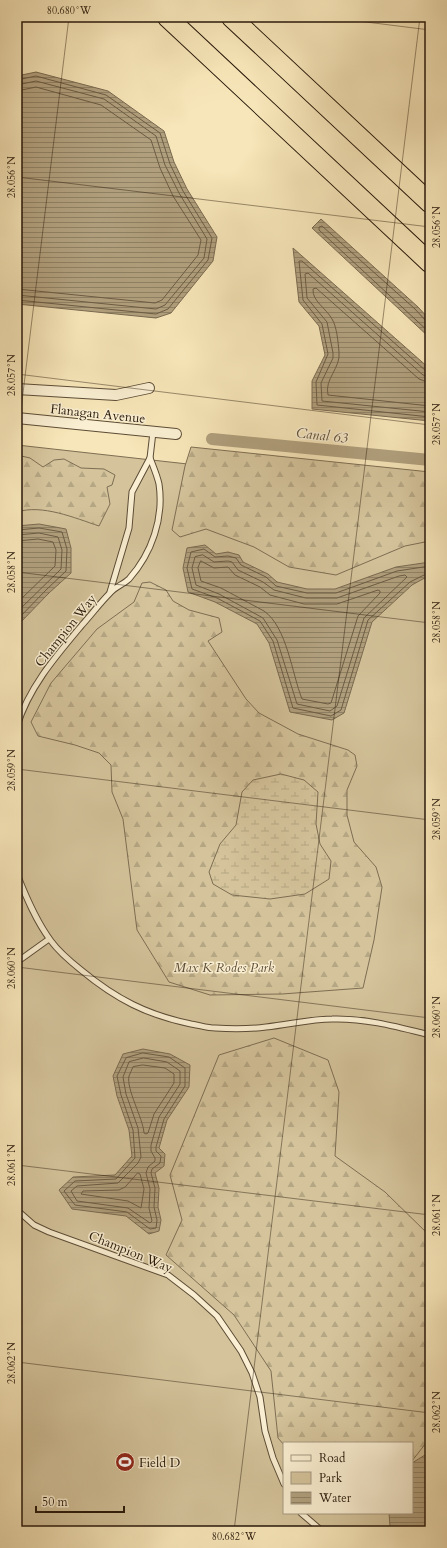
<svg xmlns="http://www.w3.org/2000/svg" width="447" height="1548" viewBox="0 0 447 1548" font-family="Cardo,serif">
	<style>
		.green { fill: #d4c39b; stroke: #7e6e53; fill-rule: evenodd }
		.forest { fill: url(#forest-firs); stroke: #7e6e53 }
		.wetland { fill: url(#wetland-marsh); stroke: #7e6e53 }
		.water { fill: url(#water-rules); stroke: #7a6a50 }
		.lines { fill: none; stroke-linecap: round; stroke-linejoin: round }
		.shore { stroke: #6c5c44; stroke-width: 1 }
		.canal { stroke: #b1a07e; stroke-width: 12 }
		.lane-casing { stroke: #5c4c36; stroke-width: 7 }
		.street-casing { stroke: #5c4c36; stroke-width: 12 }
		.highway-casing { stroke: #28190b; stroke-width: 21 }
		.lane { stroke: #faefd2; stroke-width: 5 }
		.street { stroke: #faefd2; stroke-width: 10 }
		.highway { stroke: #f7e6b9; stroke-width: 19 }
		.ticks { fill: none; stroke: #28190b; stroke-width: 1; stroke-opacity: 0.45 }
		.labels { text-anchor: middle; stroke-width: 3; stroke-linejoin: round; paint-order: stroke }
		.street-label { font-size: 13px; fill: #28190b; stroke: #faefd2 }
		.park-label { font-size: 13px; font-style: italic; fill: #5c4c36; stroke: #faefd2 }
		.poi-label { font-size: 13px; fill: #28190b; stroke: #faefd2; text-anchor: start }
		.water-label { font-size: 14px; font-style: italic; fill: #5f4f39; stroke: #faefd2 }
		.neatline { fill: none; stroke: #28190b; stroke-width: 1.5 }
		.ticks-label { font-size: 10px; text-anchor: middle; fill: #28190b }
	</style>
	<defs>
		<pattern id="forest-firs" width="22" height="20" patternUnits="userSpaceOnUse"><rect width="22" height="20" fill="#d4c39b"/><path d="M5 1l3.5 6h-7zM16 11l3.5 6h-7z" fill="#b6a784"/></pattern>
		<pattern id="wetland-marsh" width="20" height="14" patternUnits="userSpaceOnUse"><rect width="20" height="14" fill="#d4c39b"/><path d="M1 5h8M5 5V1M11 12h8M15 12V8" fill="none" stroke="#b6a784"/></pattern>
		<pattern id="water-rules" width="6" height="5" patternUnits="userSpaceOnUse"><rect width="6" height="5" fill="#b1a07e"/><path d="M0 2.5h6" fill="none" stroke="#908265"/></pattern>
	</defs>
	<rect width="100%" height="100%" fill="#f7e6b9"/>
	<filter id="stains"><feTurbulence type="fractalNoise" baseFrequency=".005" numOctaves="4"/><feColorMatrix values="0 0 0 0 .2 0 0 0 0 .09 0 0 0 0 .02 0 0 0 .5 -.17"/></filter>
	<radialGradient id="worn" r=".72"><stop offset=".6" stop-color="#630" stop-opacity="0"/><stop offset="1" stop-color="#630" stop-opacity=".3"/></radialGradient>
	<path class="green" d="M17,445L430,491V1531H17ZM284,1443H412V1513H284Z"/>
	<g class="forest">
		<path d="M191,447L430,472V541L405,546L336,575L289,567L254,547L206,529L180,537L172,530L185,466Z"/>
		<path d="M17,455L30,458L43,467L54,460L64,459L81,468L104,469L115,475L112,485L107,487L110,504L99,526C75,518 42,504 17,512Z"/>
		<path d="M150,582L166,590L173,601L189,610L219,618L222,632L208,641L246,699L259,713L298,734L348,750L355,755L357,766L347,790V815L354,842L376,867L382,887L374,940L363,988L282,994L210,995L169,982L137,930L123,819L112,792L111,765L99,753L75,745L38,736L31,722L51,683L97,629L134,602L142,583Z"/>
		<path d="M274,1038L328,1060L339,1092L335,1156L385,1192L430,1236V1443H426L412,1461V1443H284V1445L278,1438L271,1371L234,1315L166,1255L182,1220L170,1175L219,1055Z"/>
	</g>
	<path class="wetland" d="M281,774L304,780L318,792L316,824L320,844L331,861L329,879L305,894L270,899L232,895L213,884L209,872L220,844L236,825L242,792L253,780Z"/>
	<g class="water">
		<path d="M36,72L108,91L164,131L174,162L187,189L217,237L213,261L171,313L156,318L17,304V76Z"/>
		<path d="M321,219L418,307L430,320V338L312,228Z"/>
		<path d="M293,248L430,369V421L312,409V381L325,355L319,326L299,302Z"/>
		<path d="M39,524L66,529L71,548V573L49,593L17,626V526Z"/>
		<path d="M205,545L216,554L228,552L239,555L243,562L268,574L277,582L307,589H335L396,567L430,562V575L412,585L372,622L344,713L332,720L290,712L269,643L257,624L215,602L188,592L183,568L187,548Z"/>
		<path d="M143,1049L170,1054L190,1065L189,1087L167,1120L159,1148L165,1154L164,1166L155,1173L159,1188L158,1207L161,1220L159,1231L149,1234L126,1216L72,1209L59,1190L73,1177L115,1175L132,1156L129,1130L117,1096L113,1076L123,1054Z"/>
		<path d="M425,1455H430V1531H402L390,1526L389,1513H412V1463Z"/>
	</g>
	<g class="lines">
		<g class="shore">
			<path d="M17,80L36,76L106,95L160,133L170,164L183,191L212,238L208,260L168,309L156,314L17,300"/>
			<path d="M17,85L36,81L104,99L156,136L165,165L179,193L207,239L204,258L165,305L156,309L17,295"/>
			<path d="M17,91L36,87L101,105L151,140L160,168L173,196L201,240L198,255L162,300L155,303L17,289"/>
			<path d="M430,322L426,321L415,309L322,226L319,227V230L430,333"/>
			<path d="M430,372L426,371L302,261H299L303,300L322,324L328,354L316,382L317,405L430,417"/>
			<path d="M430,377L423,375L308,273L305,274L307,298L327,322L333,353V358L321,383L322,401L430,412"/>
			<path d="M430,383L419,379L316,288L313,289C312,301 326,308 332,319C337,327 338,342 339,352C341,368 324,379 328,395L430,406"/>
			<path d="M17,530L39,528L62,532L67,549L66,571L46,590L17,620"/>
			<path d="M17,535L39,533L58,537L62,550L61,569L17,612"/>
			<path d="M17,541L38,539L53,542L56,550L55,566L17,603"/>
			<path d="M203,555L214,562L228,561L232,562L238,570L263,582L274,590L306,598H337L399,576L405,575L407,577L364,618L337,706L330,711L297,704L277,640L263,618L219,594L196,585L192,568L195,557Z"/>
			<path d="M201,561L214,568L228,567L235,575L260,587L270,595L304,604H337L378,590L380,591V593L358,616L331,703L328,704L302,699C292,674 287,627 264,611L221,588L201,581L198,568Z"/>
			<path d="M430,566L397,571L336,593H307L276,586L266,577L241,565L236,558L228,556L215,557L204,549L191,552L187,568L192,589L217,598L260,621L273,641L293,708L331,716L341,710L368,620L410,582L430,572"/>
			<path d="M143,1053L169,1057L185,1068V1086L164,1119L156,1147V1151L161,1156L160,1163L152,1169L151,1173L155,1188L154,1207L157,1220L156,1228L150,1229L127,1212L75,1205L64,1191L75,1181L116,1179L135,1158L133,1130L121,1095L117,1076L126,1058Z"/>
			<path d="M144,1058L167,1062L180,1071V1084L159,1117L151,1145V1151L155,1158V1161L148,1167L146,1173L150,1189L149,1208L152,1221L150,1223L128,1208L77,1201L71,1191L77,1186L118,1183L138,1163L141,1157L138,1128L126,1094L123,1077L129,1062Z"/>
			<path d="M143,1065L165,1068L174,1074V1083L154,1114L148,1133L146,1134L144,1133C143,1118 126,1089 129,1076C130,1073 132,1070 133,1067Z"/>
			<path d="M138,1173L140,1174L144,1189L141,1208L128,1201L81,1194L83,1191L119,1190L125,1187Z"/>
		</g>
		<path class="canal" d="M212,439L430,460"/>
		<g class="lane-casing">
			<g id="lane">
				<path d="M110,592L129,528L132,492L150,458L153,432"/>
				<path d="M17,726C29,687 56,656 82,625C91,615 100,603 110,593C115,587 124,584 129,579C152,553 164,518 159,484C157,475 153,466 150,458"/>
				<path d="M17,874C26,897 36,921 51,941C59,952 71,962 81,970C116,999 147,1015 191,1024C199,1025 207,1028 215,1028C231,1029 250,1029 266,1027C288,1025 310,1019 332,1019C366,1018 398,1027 430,1035"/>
				<path d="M17,962L49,939"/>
				<path d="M17,1210L34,1225L49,1232L168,1275L194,1295L217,1316L241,1351L252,1373L260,1397L265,1431L273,1458L284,1484"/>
				<path d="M301,1513L322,1531"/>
			</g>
		</g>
		<g class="street-casing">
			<g id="street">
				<path d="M17,389L116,395L149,388"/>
				<path d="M17,418L176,434"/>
			</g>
		</g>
		<g class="highway-casing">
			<g id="highway">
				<path d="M167,17L430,263"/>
				<path d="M231,17L430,203"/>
			</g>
		</g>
		<use href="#lane" class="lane"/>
		<use href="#street" class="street"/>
		<use href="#highway" class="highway"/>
	</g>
	<path class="ticks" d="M326,17L430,30M17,177L430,227M17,374L430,425M17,442L69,17M17,572L430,623M17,769L430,820M17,967L430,1018M17,1165L430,1215M17,1362L430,1413M234,1531L420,17"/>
	<defs>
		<g id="stadium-disc" transform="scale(1)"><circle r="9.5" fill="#8f2418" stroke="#faefd2"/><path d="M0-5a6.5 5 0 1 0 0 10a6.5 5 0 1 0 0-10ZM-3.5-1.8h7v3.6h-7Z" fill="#fff"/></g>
	</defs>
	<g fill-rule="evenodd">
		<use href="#stadium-disc" x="125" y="1462"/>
	</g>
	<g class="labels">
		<g class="street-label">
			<text transform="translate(98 413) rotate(6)" y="5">Flanagan Avenue</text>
			<text transform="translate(65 630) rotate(-51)" y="5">Champion Way</text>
			<text transform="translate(131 1251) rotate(22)" y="5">Champion Way</text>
		</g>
		<g class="park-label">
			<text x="224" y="972">Max K Rodes Park</text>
		</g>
		<g class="poi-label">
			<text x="139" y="1467">Field D</text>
		</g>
		<g class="water-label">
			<text transform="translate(322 435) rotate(6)" y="5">Canal 63</text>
		</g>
	</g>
	<rect width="447" height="1548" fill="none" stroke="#f7e6b9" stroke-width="44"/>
	<rect x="283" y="1442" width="130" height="72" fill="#faefd2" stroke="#a69982"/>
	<rect x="291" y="1455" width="20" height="6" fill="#faefd2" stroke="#a69982"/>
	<text x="319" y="1462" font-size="12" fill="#28190b">Road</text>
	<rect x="291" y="1472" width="20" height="12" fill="#d4c39b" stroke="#a69982"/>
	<text x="319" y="1482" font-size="12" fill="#28190b">Park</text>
	<rect x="291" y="1492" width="20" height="12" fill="url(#water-rules)" stroke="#a69982"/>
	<text x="319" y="1502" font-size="12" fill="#28190b">Water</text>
	<path d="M36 1506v6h88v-6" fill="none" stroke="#28190b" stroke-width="2"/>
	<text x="42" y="1506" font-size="12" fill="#28190b" stroke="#faefd2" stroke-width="3" paint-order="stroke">50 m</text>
	<rect x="22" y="22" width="403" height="1504" class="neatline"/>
	<g class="ticks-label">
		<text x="69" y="14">80.680°W</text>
		<text transform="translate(11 177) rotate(-90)" y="4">28.056°N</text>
		<text transform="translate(436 227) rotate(-90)" y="4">28.056°N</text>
		<text transform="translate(11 375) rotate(-90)" y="4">28.057°N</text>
		<text transform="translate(436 424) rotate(-90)" y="4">28.057°N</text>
		<text transform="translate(11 572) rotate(-90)" y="4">28.058°N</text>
		<text transform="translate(436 622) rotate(-90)" y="4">28.058°N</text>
		<text transform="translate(11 770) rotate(-90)" y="4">28.059°N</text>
		<text transform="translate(436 819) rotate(-90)" y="4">28.059°N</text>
		<text transform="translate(11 968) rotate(-90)" y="4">28.060°N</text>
		<text transform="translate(436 1017) rotate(-90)" y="4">28.060°N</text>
		<text transform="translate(11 1165) rotate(-90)" y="4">28.061°N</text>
		<text transform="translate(436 1215) rotate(-90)" y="4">28.061°N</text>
		<text transform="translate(11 1363) rotate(-90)" y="4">28.062°N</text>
		<text transform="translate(436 1412) rotate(-90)" y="4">28.062°N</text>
		<text x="234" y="1540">80.682°W</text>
	</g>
	<rect width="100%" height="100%" filter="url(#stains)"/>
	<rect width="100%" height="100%" fill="url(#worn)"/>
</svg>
